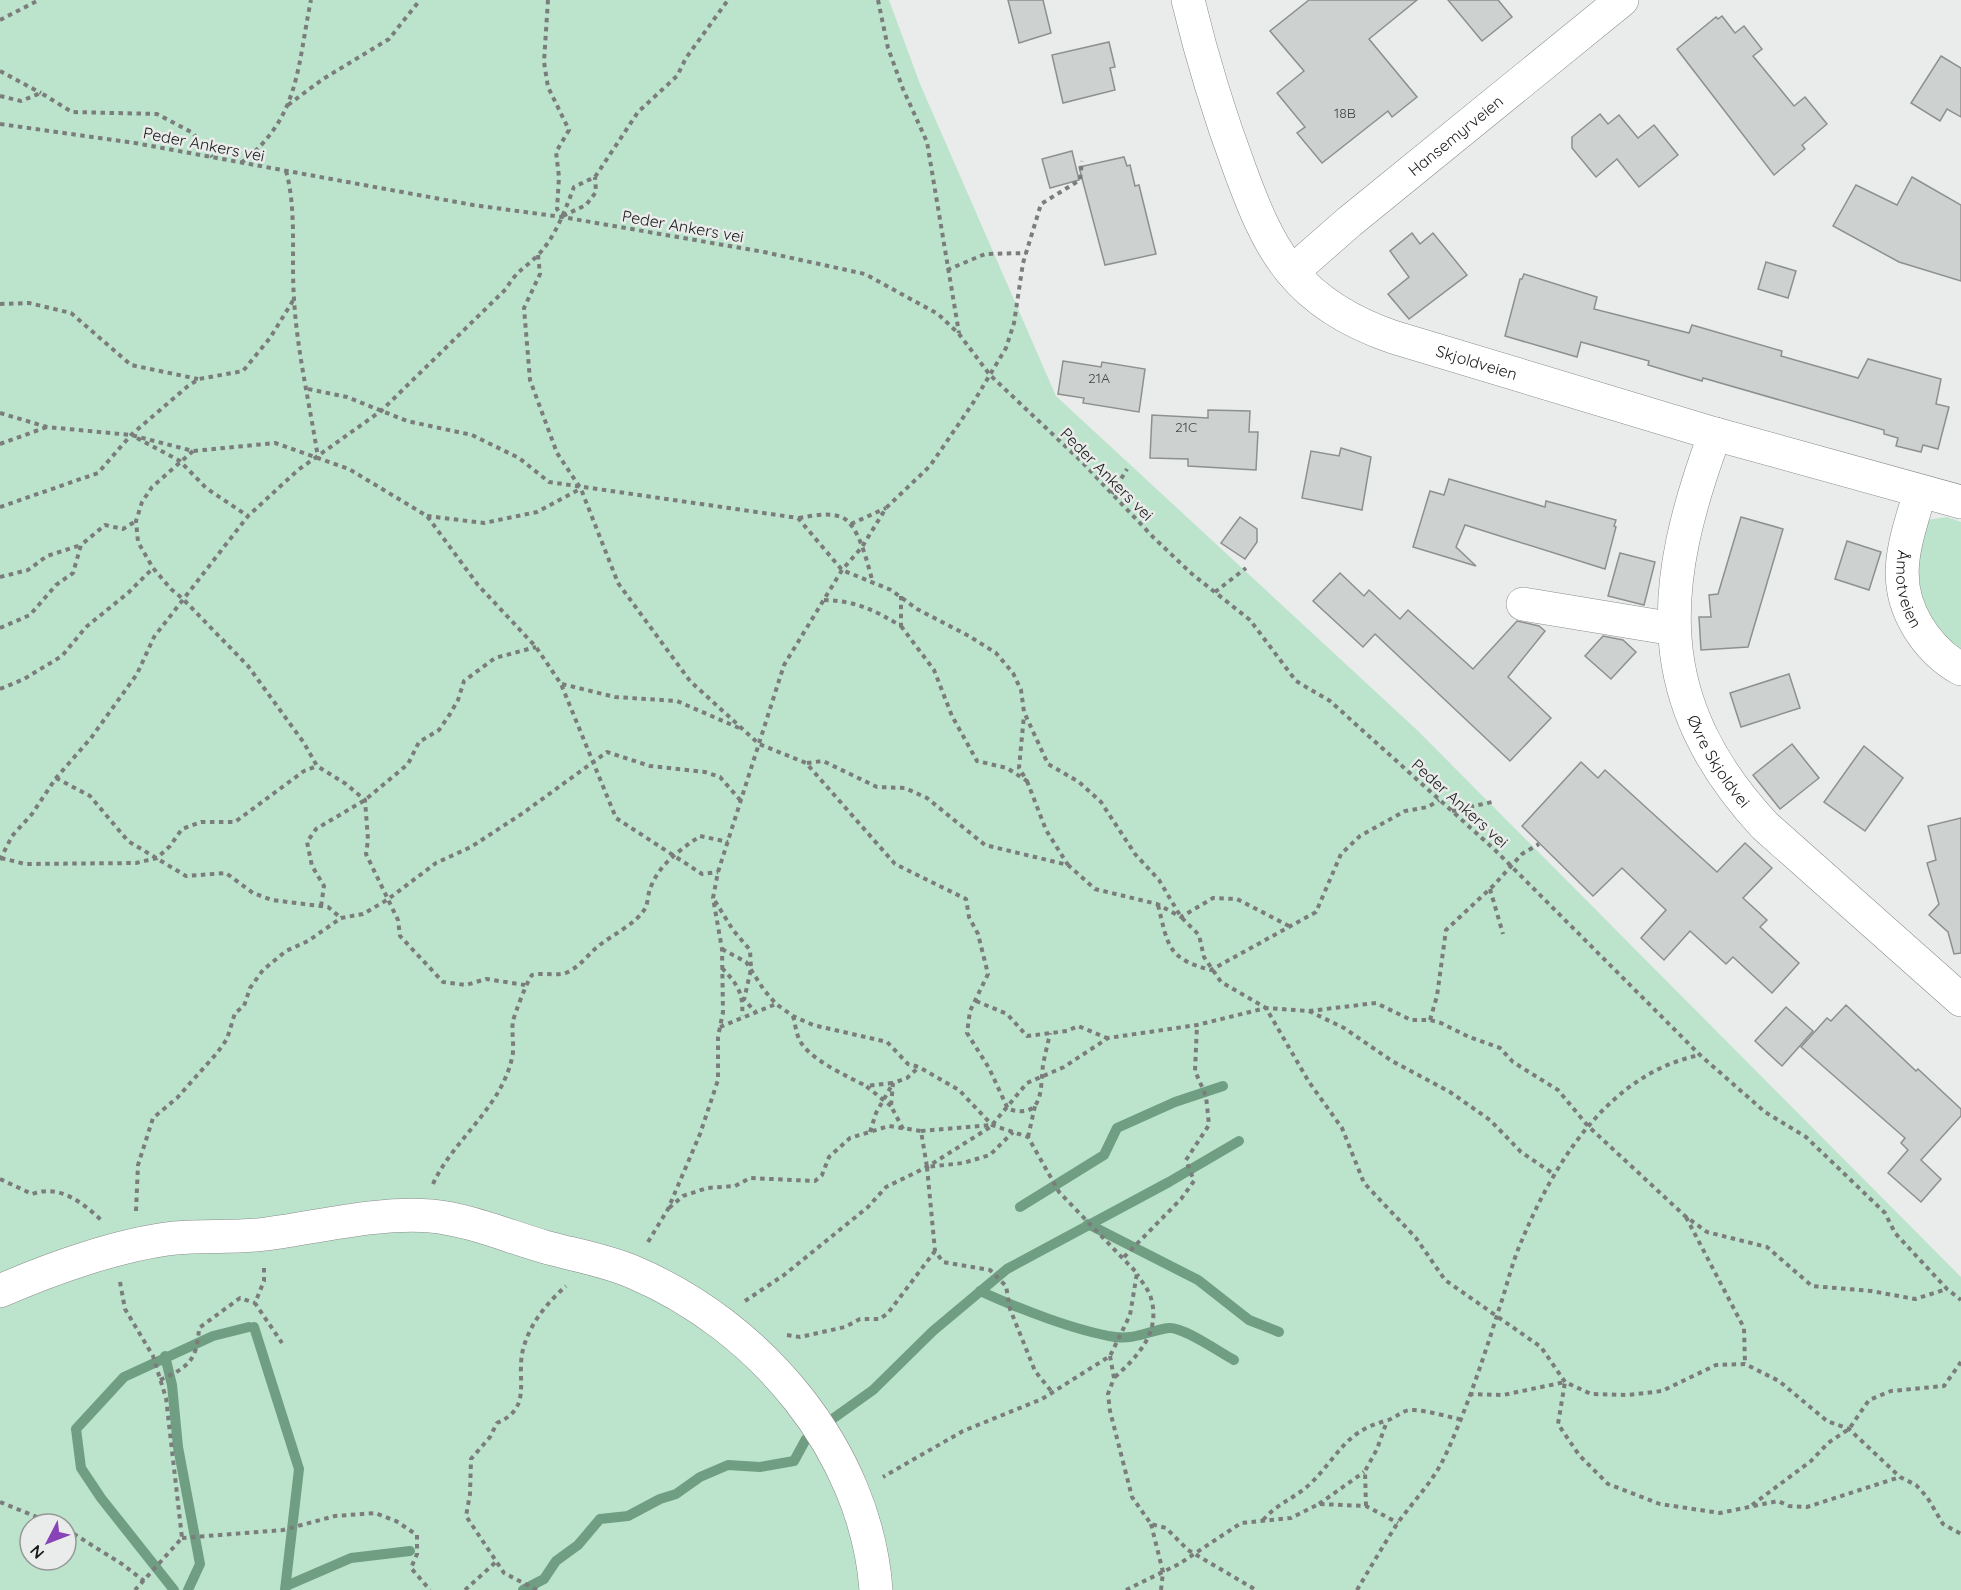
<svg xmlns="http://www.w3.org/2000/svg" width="1961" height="1590" viewBox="0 0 1961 1590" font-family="Quicksand,sans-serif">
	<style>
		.green { fill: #bce4cc; fill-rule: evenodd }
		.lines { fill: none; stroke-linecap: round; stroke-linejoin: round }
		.stream { stroke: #709e83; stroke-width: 10 }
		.building { fill: #cdd1cf; stroke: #8d908e; stroke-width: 1.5 }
		.minor-casing { stroke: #898c8a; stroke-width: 34 }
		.path { stroke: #7b7d7c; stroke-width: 4; stroke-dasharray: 4.5 4.5; stroke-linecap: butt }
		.minor { stroke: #fff; stroke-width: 33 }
		.labels { text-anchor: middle; stroke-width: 5; stroke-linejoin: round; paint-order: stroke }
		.number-label { font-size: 14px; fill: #454746 }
		.street-label { font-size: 16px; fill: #181918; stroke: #e9ecea }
	</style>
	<rect width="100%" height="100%" fill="#e9ecea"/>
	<g class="green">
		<path d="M0,0H889L920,84L1056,396L1417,730L1961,1277V1590H0ZM30,1524H66V1560H30Z"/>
		<path d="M1947,517L1961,522V649H1956L1930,631L1912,593L1926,520Z"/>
	</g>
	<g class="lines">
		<g class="stream">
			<path d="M1020,1207L1104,1155L1117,1128L1175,1102L1223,1086"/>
			<path d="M1088,1224L1198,1280L1249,1320L1279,1332"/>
			<path d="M980,1291C1017,1308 1076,1331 1115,1337C1135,1340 1151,1330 1169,1328C1184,1327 1219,1352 1234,1360"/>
			<path d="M254,1327L299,1469L285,1590"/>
			<path d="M165,1356L172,1385L178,1447L200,1564L188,1590"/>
			<path d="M831,1420L873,1390L933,1331L1007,1269L1169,1182L1239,1141"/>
			<path d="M286,1586L351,1558L410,1551"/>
			<path d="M174,1590L101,1498L81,1468L76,1429L124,1377L213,1336L249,1327"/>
			<path d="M523,1590L544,1579L556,1561L578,1545L600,1519L628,1516L660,1499L676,1494L700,1477L728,1465L760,1467L794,1461L806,1439"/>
		</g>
	</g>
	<g class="building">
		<path d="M1008,0H1043L1051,33L1019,43Z"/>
		<path d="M1309,0H1417L1369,39L1417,97L1392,117L1388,111L1322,163L1297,133L1305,127L1277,93L1304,71L1270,31Z"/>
		<path d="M1448,0H1498L1512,17L1482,41Z"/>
		<path d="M1722,16L1735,33L1744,26L1762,49L1753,56L1794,106L1805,97L1827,124L1802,145L1805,149L1774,175L1677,49L1716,17L1718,19Z"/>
		<path d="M1109,42L1115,67L1110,68L1115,90L1063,103L1052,55Z"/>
		<path d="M1941,56L1961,68V117L1947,109L1940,121L1911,103Z"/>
		<path d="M1600,114L1608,124L1619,115L1638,138L1654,125L1678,155L1639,187L1617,159L1596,177L1572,148V137Z"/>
		<path d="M1072,151L1079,180L1050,188L1042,159Z"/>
		<path d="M1124,157L1127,166L1130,165L1135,186L1139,185L1156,254L1105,265L1079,167Z"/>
		<path d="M1912,177L1961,205V281L1899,262L1833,226L1856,185L1897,205Z"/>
		<path d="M1412,233L1420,244L1433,233L1467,275L1409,319L1388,294L1409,277L1390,251Z"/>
		<path d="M1766,262L1796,271L1788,298L1758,289Z"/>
		<path d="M1524,274L1597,297L1594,309L1689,333L1692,325L1782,351L1781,356L1858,378L1868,359L1941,379L1936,404L1949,407L1938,449L1923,445L1921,452L1896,446L1898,438L1884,434V430L1703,378L1702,381L1648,365L1649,361L1581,342L1577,357L1505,336L1520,279H1522Z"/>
		<path d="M1063,361L1101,367L1102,362L1145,369L1139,412L1083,403L1084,398L1058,394Z"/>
		<path d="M1208,410L1250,411L1249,432H1258L1256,470L1188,466V459L1150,458L1152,415L1208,418Z"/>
		<path d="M1341,448L1371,457L1362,510L1302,498L1311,451L1339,456Z"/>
		<path d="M1449,479L1545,507L1546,501L1616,520L1614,526L1616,527L1605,569L1465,525L1456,547L1476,566L1413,547L1430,491L1444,495Z"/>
		<path d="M1240,517L1257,529V542L1245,559L1221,543Z"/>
		<path d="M1741,517L1783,529L1748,647L1701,650L1699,617H1711L1709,595L1718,594Z"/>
		<path d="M1847,541L1881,552L1869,590L1835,579Z"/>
		<path d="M1620,553L1655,562L1644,605L1608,596Z"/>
		<path d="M1340,573L1364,596L1369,590L1400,619L1408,610L1473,669L1517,621L1539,626L1545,631L1508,677L1551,718L1510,761L1375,634L1363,647L1313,601Z"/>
		<path d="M1603,636L1623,640L1636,652L1611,679L1585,656Z"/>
		<path d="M1789,674L1800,708L1741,727L1730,693Z"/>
		<path d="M1792,744L1819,778L1780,809L1753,775Z"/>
		<path d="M1864,746L1903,778L1865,831L1824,802Z"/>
		<path d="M1581,762L1598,778L1605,770L1717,872L1745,843L1772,868L1743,898L1767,920L1760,927L1799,963L1772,993L1733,957L1726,964L1690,931L1664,960L1641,938L1666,910L1622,868L1593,896L1522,826Z"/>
		<path d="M1961,818V953L1954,954L1948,932L1929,915L1939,904L1927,863L1936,860L1928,826Z"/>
		<path d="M1846,1005L1916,1071L1918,1069L1961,1109V1116L1921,1160L1941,1179L1921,1202L1888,1173L1908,1150L1901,1143L1905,1138L1801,1047L1827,1018L1831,1021Z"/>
		<path d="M1786,1007L1813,1031L1782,1066L1755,1041Z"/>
	</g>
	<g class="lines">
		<g class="minor-casing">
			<g id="minor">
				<path id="s1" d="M1188,0C1202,58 1219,114 1240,170C1253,205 1267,242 1291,271C1317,303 1355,324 1393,337L1715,434L1961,502"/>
				<path id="s2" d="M1292,272L1349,222L1622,0"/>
				<path id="s3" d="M1715,434C1659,585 1648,700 1765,826L1961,1000"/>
				<path id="s4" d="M1920,492C1906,541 1889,580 1918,627C1929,645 1943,659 1961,669"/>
				<path d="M1523,604L1674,629"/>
				<path d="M0,1291C50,1269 120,1244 175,1238C205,1235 236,1238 266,1234C321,1227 375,1212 431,1216C471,1220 507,1236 545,1247C574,1255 605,1260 633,1272C759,1325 866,1450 876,1590"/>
			</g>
		</g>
		<g class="path">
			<path d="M548,0L544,62L548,87L569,130L556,152L559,177L557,209L562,216"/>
			<path d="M878,0L888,48L903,89L927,142L959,333"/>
			<path d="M0,20L39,0"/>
			<path d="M0,71L41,93"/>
			<path d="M0,96L21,101L41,93L72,112L157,114L193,133L212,157"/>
			<path d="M288,105L323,79L389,39L420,0"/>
			<path d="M0,124L135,143L473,205L562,217L764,252L865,274L938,314L959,334L990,375L1081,461L1154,538L1192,574L1250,620L1296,681L1330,701L1494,849L1700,1055L1765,1112L1806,1137L1885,1213L1895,1233L1947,1289L1961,1300"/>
			<path d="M241,163C300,118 297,67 311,0"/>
			<path d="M286,171C297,210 291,258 294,299C297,352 310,405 318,458"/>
			<path d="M563,216L586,205L596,192L595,177"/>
			<path d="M538,255L540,274L524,308L530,380L557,453L581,489L618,583L690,681L759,744L806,763L895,864L966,899L969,917L978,934L988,974L970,1011L967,1033L989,1068L1008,1109C1045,1120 1040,1088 1043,1065C1045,1054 1048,1043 1050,1033"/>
			<path d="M947,270L985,254L1026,253"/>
			<path d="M0,304L29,303L71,313L131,365L198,379"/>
			<path d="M308,389L347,397L407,421L472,435L519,458L549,482L798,518L842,570L891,590L917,609L969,636L996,653L1013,673L1021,690L1024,712L1048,764L1079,782L1101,802L1135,854L1159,880L1181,917L1199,935L1204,957L1221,982L1266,1008L1309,1082L1342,1128L1364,1183L1416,1238L1445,1280L1541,1347L1565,1382L1591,1394L1628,1395L1662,1391L1716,1365L1745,1364L1779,1381L1827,1421L1849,1429L1900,1477L1916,1485L1927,1497L1943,1524L1961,1534"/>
			<path d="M0,413L47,427L131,435L193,451L275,443L349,469L427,516L478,585L536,647L561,684L616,818L702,874L718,872"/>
			<path d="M137,438L180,461L206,488L248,516"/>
			<path d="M0,444L47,427"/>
			<path d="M193,451L152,487L142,502L136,521L138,542L153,568L171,589L183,599L248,666L304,743L317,766L346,784L365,800L368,840L366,854L398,920L400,936L443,982L466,985L486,979L525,985"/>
			<path d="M1112,494L1127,469"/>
			<path d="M0,507L98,473L131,435L188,386L199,379L243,371L270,338L294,299"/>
			<path d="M427,516L484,523L537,512L580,489"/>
			<path d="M799,518C812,516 828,512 841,517C859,523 868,566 873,583"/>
			<path d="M851,524L886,508"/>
			<path d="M0,577L28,570L47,556L81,545"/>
			<path d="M1215,592L1246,568"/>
			<path d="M824,600C856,601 874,610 901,626V596"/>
			<path d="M901,626L934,670L952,716L977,761L1007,768L1027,781L1019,768L1024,715"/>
			<path d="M0,628L30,615L56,585L73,573L81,545L105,525L123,529L136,521"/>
			<path d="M562,684L615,697L677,701L739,728"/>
			<path d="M0,689L24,679L62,656L86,627L128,593L153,568"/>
			<path d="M807,763L823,761L877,787L905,788L927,798L985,845L1068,865L1095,889L1157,904L1181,917L1213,898L1237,899L1289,926"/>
			<path d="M56,778L90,796L128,841L186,876L226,873L253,893L272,900L328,907L341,918"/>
			<path d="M1027,781L1046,830L1068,865"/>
			<path d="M1452,811L1492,802"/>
			<path d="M1,858L25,864L136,863L157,858L170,846L182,829L201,822H235L304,771L317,766"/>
			<path d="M0,860L12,836L32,814L56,778L91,738L137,674L154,637L248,516L298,470L381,411L506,289C517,270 524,269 538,255C556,236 565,210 574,187L595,177L638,112L677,76L686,58L728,0"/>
			<path d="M1490,889L1503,934"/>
			<path d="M715,901L733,930L750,950L751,969L744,1000L755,1011"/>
			<path d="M1158,905C1168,945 1167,959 1211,970L1316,912L1341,854L1360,836L1405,811L1428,807L1439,800"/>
			<path d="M321,906L324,886L312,866L307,842L316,829L365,800L408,764L419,742L439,730L450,714L458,700L464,681L495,658L536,647"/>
			<path d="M722,949L746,962L764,990L776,1004L793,1016L813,1025L887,1042L908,1064L919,1067L959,1090L992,1125L1028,1137L1059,1192L1137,1273L1130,1315L1110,1356L1042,1399L963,1431L883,1477"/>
			<path d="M722,968C737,984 744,993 742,1016"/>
			<path d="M976,1001L1007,1014L1027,1036L1067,1031L1078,1026L1107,1038"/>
			<path d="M1309,1011L1344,1028L1392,1061L1450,1092L1490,1120L1521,1152L1555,1175"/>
			<path d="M793,1016C795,1023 796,1032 799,1039C808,1059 847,1076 866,1086"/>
			<path d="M1430,1020L1437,996L1446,930L1494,885L1522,854L1539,844"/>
			<path d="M720,1027L776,1004"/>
			<path d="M891,1106L866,1086L893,1083"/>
			<path d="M903,1129L891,1106L893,1083L907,1078L919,1067"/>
			<path d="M921,1131L992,1125L1027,1083L1064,1067L1108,1038L1197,1025L1266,1008L1309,1011L1376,1003L1411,1020H1430L1441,1023L1469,1037L1500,1048L1513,1062L1558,1090L1588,1126L1685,1216L1707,1232L1767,1247L1812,1286L1871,1291L1915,1299L1947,1289"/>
			<path d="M870,1132L876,1113L892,1085"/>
			<path d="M1028,1137L1035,1106"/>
			<path d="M927,1167L935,1251L943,1262L990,1270L1006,1286L1010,1309L1035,1371L1052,1392"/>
			<path d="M0,1179L32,1194C59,1184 82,1202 101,1220"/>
			<path d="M433,1184C453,1140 501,1108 512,1058C515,1046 511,1033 513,1021C515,1013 527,981 532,975C545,972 557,977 568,972C580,966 587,956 596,948C611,935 637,924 646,907C648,901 648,894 650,889C659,864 680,850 700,836L728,842"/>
			<path d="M669,1208L683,1196L707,1188L735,1186L750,1178L815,1181L822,1175L829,1157L850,1138L889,1126L921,1131L927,1167L963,1163L990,1155L1013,1132"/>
			<path d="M136,1211L138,1165L153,1118L177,1098L217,1053L227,1039L235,1013L244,1006L250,988L263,970L286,951L308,941L341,918L363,914L387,900L436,863L471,847L523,813L607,752L650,766L705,772L720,777L741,801"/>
			<path d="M1686,1217L1744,1328L1745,1364"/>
			<path d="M648,1242L668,1209L700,1134L718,1080V1037L723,1012L722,949L713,898L718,872L784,665L842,570L862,547L886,508L930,466L973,403L1006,348L1014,323L1023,263L1041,204L1080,180L1082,161"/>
			<path d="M1124,1257L1181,1199L1194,1181L1186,1160L1209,1125L1206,1096L1195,1071L1197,1025"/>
			<path d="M264,1268V1281L255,1303L282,1343"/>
			<path d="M120,1282L125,1309L153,1356L166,1398L182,1538L135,1590"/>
			<path d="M745,1301L784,1275L868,1207L886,1187L927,1167L992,1126"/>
			<path d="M787,1335L800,1337L845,1327L860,1319H880L888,1313L935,1251"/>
			<path d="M1110,1356L1114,1378L1108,1394L1110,1411L1132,1497L1151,1524L1166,1528L1188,1550L1256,1590"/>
			<path d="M1115,1377C1138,1356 1161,1332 1151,1298C1149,1290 1141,1281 1137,1274"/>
			<path d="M160,1380C189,1367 197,1360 199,1328L240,1298L255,1303"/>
			<path d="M1469,1394L1503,1395L1565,1382L1558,1424L1579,1455L1608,1484L1660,1504L1720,1513L1778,1501L1789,1506L1807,1507L1900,1477"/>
			<path d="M0,1502L54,1524"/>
			<path d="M1319,1504L1364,1472"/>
			<path d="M1752,1505L1811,1461L1828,1443L1849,1429L1869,1400L1891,1391L1944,1386L1961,1362"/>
			<path d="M1366,1506L1365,1471L1377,1449L1387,1421"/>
			<path d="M1263,1520C1279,1502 1294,1499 1310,1484C1338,1457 1344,1432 1385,1421C1396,1419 1401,1409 1414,1410C1429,1411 1445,1416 1459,1419"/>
			<path d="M1151,1524L1163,1572L1161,1590"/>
			<path d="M66,1529L122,1564L144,1581"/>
			<path d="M182,1538L283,1530L335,1516L375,1513L396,1521L417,1535V1554L411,1568L430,1590"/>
			<path d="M465,1590L497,1561"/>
			<path d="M537,1590L504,1573L466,1516L470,1494L471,1459L490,1437L497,1423C535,1407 514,1377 524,1346C531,1322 548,1302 566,1286"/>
			<path d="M1126,1590L1179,1564L1241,1523L1291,1518L1319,1504L1366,1506L1398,1523"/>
			<path d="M1357,1590C1370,1568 1383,1546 1397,1524C1414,1500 1434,1481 1446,1454C1467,1408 1484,1357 1499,1309C1507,1286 1512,1262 1522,1240C1555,1161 1610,1073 1700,1055"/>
		</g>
		<use href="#minor" class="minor"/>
	</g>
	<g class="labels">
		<g class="number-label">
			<text x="1345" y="118">18B</text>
			<text x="1099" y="383">21A</text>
			<text x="1186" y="432">21C</text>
		</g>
		<g class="street-label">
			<text dy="6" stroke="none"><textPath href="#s2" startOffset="213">Hansemyrveien</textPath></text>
			<text transform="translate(204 144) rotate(11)" y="6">Peder Ankers vei</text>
			<text transform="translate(683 226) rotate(10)" y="6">Peder Ankers vei</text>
			<text dy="6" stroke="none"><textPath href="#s1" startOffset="502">Skjoldveien</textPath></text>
			<text transform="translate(1107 474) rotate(45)" y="6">Peder Ankers vei</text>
			<text dy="6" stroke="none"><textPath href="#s4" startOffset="100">Åmotveien</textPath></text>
			<text dy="6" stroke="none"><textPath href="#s3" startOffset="342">Øvre Skjoldvei</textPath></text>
			<text transform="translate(1460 803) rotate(42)" y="6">Peder Ankers vei</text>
		</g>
	</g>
	<g transform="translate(48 1542) rotate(228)"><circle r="28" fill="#e9ecea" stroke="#959896" stroke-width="1.5"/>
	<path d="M0-4.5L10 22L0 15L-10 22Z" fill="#8844b7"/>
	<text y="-9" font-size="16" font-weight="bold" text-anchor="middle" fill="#181918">N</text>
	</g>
</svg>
